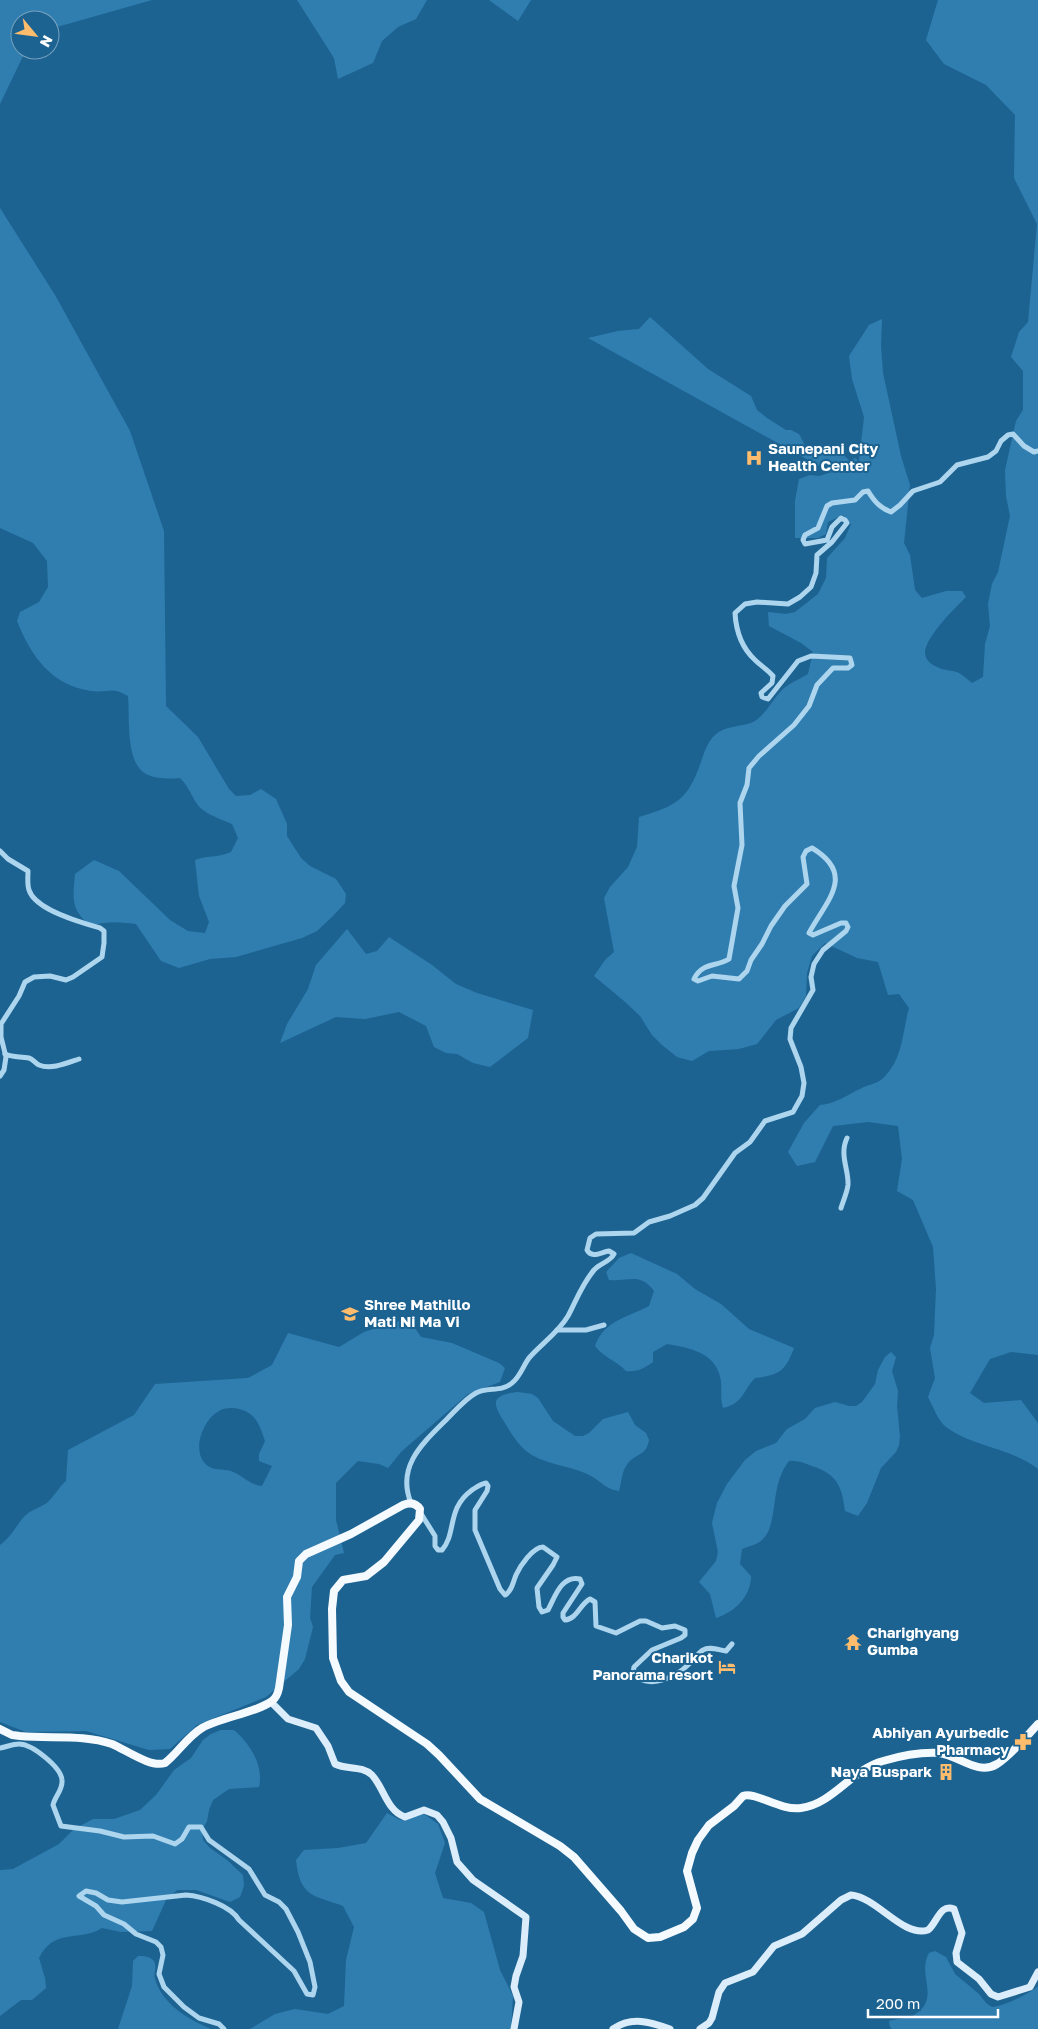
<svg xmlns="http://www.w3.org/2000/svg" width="1038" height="2029" viewBox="0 0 1038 2029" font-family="'Golos Text',sans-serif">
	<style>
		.green { fill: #307eb0; fill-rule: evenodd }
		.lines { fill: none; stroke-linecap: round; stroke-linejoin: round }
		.minor { stroke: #add5ee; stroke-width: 5 }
		.secondary { stroke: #dbedfa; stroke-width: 7 }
		.primary { stroke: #f5faff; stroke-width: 8 }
		.labels { text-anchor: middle; stroke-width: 4; stroke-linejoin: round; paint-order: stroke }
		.poi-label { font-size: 15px; font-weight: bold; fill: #fff; stroke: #1c6392; text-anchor: start }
	</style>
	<rect width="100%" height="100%" fill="#1c6392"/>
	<g class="green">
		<path d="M0,0H152L50,29V20H20V50H26L0,104Z"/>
		<path d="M297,0H427L416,19L398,27L382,41L373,63L338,79L334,58Z"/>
		<path d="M489,0H531L518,21Z"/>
		<path d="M938,0H1038V1355L1011,1352L990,1359L970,1393L984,1403L1021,1400L1038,1423V1469C1012,1448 973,1447 946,1427C938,1421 933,1406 928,1397L935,1378L930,1348L934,1335L936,1289L933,1247L913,1200L897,1191L902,1159L898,1126L868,1122L833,1126L815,1162L797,1166L788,1152L804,1123L820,1105C835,1104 847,1095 860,1089C866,1085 876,1084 881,1080C903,1061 902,1034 909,1008L899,994L888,995L878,962L857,958L825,943L812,956L807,973L806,996L799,1008L776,1020L757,1044L739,1049L709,1051L692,1061L677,1057L662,1045L652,1035L640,1016L624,1001L594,976L605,960L614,952L604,898L610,887L628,867L637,847L639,817C676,806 688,800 701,762C704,753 708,741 715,735C724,726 739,727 751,723C764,718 772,700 782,690C789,683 800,679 808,674L813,652L801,643L769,626L768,612L786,614L795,612L818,594L826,578L827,558L845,538L851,524L843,515L828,522L826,534L818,538H795V501L799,479L810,475L819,476L836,471L849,468L859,461L864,417L852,379L849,356L869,325L882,319L881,346L883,373L901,456L910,485L904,543L910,555L915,590L922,598L946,591H962L966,597C955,608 925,637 925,653C925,660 932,665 937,667C944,671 953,670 959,673C964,676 968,680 972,683L983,677L985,644L990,626L988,604L992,584L998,572L1010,516L1006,496L1005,470L1016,421L1023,410V371L1011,357L1019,332L1028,322L1037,224L1014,178L1015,115L986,85L944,64L926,40Z"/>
		<path d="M0,208L55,295L130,431L164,531L166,706L198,737L229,789L236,796L250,795L261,789L276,799L287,824V836L301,858L310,866L336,879L346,894L345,903L333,916L317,931L302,938L236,957L210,959L179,968L161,961L136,924C119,922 107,921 91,926C70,909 73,899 75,874L94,860L119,871L170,920L188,931L205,933L209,922L199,896L195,860C208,855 219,858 231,852L238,838L232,824C223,820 211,816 203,810C193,803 191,788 180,778C168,779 156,779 146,774C125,763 130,716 128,696C110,686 110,693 91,691C51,685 31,656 17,621L20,612L39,602L48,587L47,561L33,543L0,528Z"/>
		<path d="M650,317L708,369L751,396L757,410L767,418L786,430H791L799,434L807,449L823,455L839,451L850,461L855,458L858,460L851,465L830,472L588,338L618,331L639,329Z"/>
		<path d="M347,929L366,954L377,951L389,937L432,965L456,984L477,993L533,1010L528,1038L490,1067L473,1063L457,1054L446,1053L434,1047L426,1026L399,1012L365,1019L336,1017L280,1043L287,1024L308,989L316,965Z"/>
		<path d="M631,1253L677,1274L695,1289L721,1304L749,1329L794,1348C785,1372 779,1375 755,1378C743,1390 744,1403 723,1408C720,1397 722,1391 721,1381C717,1353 691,1348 667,1344L653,1352V1362C643,1369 637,1372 626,1371C616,1360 604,1358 595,1346C604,1320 629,1317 649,1306L654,1291C640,1272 629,1282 609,1280L606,1272L619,1258Z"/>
		<path d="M408,1318L421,1337L452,1343L499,1363L505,1368L500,1382L468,1394L402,1451L388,1468L379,1464L358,1461L336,1483V1520L344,1553L335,1555L312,1587L310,1618L313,1627L305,1659L299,1669L266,1697L197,1725L170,1749L149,1750L86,1731L26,1732L0,1722V1545C10,1538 15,1528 22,1519C30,1509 43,1507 48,1502C55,1495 59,1487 66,1481L68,1450L134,1415L155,1384L248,1378L272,1365L288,1333L339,1347L364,1332ZM234,1408C255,1411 259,1423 265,1441L259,1454V1461L272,1466L262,1486C250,1485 242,1475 231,1471C220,1468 211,1472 203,1461C193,1446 204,1419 219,1411C223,1408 229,1408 234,1408Z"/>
		<path d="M891,1352L896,1357L892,1371L898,1391L897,1406L900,1437L899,1445L896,1452L881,1468L867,1503L858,1516L845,1511C842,1486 837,1474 812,1466C804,1463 797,1460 789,1461C769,1486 779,1523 763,1539C757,1545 749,1546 742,1549L740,1564L751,1576C751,1596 735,1612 716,1618L710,1594L699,1582L716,1561L718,1552L712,1523L717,1503L727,1484L745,1460L756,1451L776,1443L787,1429L805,1419L815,1408L835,1402L849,1406H856L862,1402L875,1384L878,1370L885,1357Z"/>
		<path d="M518,1392L532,1394L538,1398L553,1421L575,1436H583L589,1433L603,1419L628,1412L635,1425L646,1433L649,1440C646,1456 637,1453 628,1463C621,1472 622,1481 619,1491C608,1490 602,1483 593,1477C574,1466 551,1466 532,1455C520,1448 512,1435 505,1423C492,1403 490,1395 518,1392Z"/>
		<path d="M221,1730H234C250,1744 264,1765 259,1787L229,1789L213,1800L209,1810L207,1821L202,1830L203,1840L210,1848L227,1860L243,1875L244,1886L240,1897L230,1902L196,1890H177L166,1900L152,1931L121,1932L102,1928C81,1942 54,1927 39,1958L45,1978L46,1988L32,2000H21L0,2016V1870L13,1869L59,1844L74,1829L93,1819H114L140,1810L156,1795L174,1770L191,1758L203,1740L211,1734Z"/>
		<path d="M387,1813L400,1820L424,1814L438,1824L445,1843L435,1873L443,1898L471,1903L484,1912L500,1970L513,1996L511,2029H250L275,2014L295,2009L328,2014L344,2006L346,1960L354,1927L343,1906C314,1895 300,1898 296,1860L304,1850L338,1848L366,1843Z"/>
		<path d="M935,1951L946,1957L955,1974L979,1994L987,2004L992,2007C1002,2007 1031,1993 1038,1986V2029H892L890,2027L889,2021C897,2018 905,2019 912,2016C943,1999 916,1976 929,1953Z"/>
		<path d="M138,1956C143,1956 149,1956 153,1960C158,1965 153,1973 155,1979C163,2005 188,2019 211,2029H118L132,1986L133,1961Z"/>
	</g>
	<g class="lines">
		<g class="minor">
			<path d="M0,851L8,859L28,871C28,877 27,884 29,890C35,910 82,923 100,928L104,931V943L102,957L73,977L66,980L50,976L34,977L25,982L19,996L1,1024V1037L6,1057L4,1070L0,1076"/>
			<path d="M5,1054C14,1058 20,1056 29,1058C33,1059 35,1063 39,1065C51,1070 67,1063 79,1059"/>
			<path d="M841,1208C843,1201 847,1193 848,1185C849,1170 839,1155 847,1138"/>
			<path d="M557,1330H586L604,1325"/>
			<path d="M411,1503C396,1466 423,1443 447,1419C456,1410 465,1399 476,1393C487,1387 502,1392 512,1383C520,1377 523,1366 529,1358C541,1344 558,1333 568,1316C576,1301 582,1284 594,1270C600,1263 610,1262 614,1254L609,1251C601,1252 592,1259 587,1250L590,1238L596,1234L634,1233L649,1222L670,1216L695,1205L703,1198L735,1153L750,1142L765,1121L793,1112L802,1096L804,1083L801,1067L790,1039L791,1028L813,990L811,977L814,964L823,950L846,931L848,927L846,923H841L813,935L809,933C826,901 857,875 812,848L806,851L803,857L807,884L785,906L771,926L762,944L751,960L747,971L739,979L712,976L698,981L694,979C702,962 717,967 729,959L738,908L734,886L742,845L740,803L747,785L749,768L759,756L794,725L809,706L817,685L833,668H848L852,665L850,658L811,656L798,661L768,699L762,697L761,693L772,683L773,676C767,669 761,666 755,660C741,647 736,631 735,613L745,604L757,602L788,604L800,597L811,587L816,573L817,555L832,542L847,523L845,520L841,518L832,527L827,540L805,544L803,540L805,535L818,528L827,506L832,503L855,500L863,492L868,491C874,501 880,508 891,512L900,505L913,491L940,482L957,465L988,457L996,451L1001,441L1008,435L1013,434L1024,446L1034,452L1038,451"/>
			<path d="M420,1512L435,1536V1546L438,1550H442C457,1533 446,1509 472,1490C477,1487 480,1484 486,1483L488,1486L487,1491L475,1510V1530L500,1589L505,1595C512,1591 513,1582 516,1575C520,1566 533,1547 543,1547L557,1557L553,1565L537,1588L539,1607L542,1612L548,1610C555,1597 561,1575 580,1579L582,1584L563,1613V1617L565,1620C577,1619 580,1604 590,1599L595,1602L596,1626L616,1633L640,1621H646L662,1628L675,1626L685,1630V1635L681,1638L652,1650L634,1667L633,1673C648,1691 676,1677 689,1664C694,1660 698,1653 703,1650C709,1646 719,1650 726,1651L732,1644"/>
			<path d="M0,1748C6,1747 13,1744 19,1744C32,1744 61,1767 62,1780C63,1790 55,1796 53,1805L61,1826L100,1831L124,1837L153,1836L175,1844L182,1839L189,1827H201L209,1840L249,1869L265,1895L279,1902L286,1909L298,1932L310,1962L315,1987L313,1995L307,1994L294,1971L239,1920C231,1906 202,1896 186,1895L122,1902L108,1900L96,1893L86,1891L79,1896L96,1906L104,1915L124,1924L136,1934L156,1942L161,1947L163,1955L159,1974L164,1987L184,2007L199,2018L219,2024L224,2029"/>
		</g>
		<g class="secondary">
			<path d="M271,1702L288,1719L316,1728L328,1746L335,1764C347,1770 361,1765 372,1775C384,1788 387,1811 405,1817L424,1810L437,1815L443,1822L451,1838L457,1862L473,1880L526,1917L523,1956L516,1976L514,1987L519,2002L514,2029"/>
			<path d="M613,2029C632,2016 650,2022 670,2029"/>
			<path d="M700,2029L709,2023L712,2018L719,1992L725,1983L753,1972L774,1946L802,1934L841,1900L851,1895C877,1897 903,1938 928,1930C937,1923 940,1903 954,1909L962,1933L956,1953L957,1962L979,1979L991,1994L998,1997L1030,1987L1038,1972"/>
		</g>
		<path class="primary" d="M0,1729L12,1735L20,1736C50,1739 83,1734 112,1744C126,1750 151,1768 165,1763C178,1753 187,1737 202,1728C221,1717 256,1713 272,1701C276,1698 278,1693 279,1688L288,1625L287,1597L297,1577L299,1561L306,1554L351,1534L403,1505C410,1502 416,1503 420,1509L419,1520L384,1562L366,1576L343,1580L334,1591L332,1609L333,1658L341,1681L349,1692L427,1744L439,1755L480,1799L560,1846L574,1857L621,1911L634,1929L648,1938L660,1937L684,1927L693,1919L697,1908L687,1871L692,1853L698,1840L709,1825L734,1806L743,1796C755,1791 780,1811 801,1808C833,1804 852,1769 883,1761C900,1756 921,1752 939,1753C958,1755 978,1776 997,1764C1009,1757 1029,1734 1038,1724"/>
	</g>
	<defs>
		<g id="hospital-bare" transform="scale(1.35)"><path d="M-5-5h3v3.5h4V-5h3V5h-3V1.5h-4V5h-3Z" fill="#febc6c" stroke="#1c6392" stroke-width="2.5" paint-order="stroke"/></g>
		<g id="school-bare" transform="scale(1.35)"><path d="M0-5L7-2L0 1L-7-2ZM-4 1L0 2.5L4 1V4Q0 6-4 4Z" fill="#febc6c" stroke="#1c6392" stroke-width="2.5" paint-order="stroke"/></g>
		<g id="temple-bare" transform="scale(1.35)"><path d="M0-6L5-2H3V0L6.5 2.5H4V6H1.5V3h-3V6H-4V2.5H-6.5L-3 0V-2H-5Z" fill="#febc6c" stroke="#1c6392" stroke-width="2.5" paint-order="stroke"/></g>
		<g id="hotel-bare" transform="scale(1.35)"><path d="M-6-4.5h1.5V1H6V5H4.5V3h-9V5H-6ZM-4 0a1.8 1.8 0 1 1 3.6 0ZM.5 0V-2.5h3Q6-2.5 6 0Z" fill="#febc6c" stroke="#1c6392" stroke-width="2.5" paint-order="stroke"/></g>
		<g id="pharmacy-bare" transform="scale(1.35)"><path d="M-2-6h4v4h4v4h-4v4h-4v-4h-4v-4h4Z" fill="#febc6c" stroke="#1c6392" stroke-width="2.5" paint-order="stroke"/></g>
		<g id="building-bare" transform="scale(1.35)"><path d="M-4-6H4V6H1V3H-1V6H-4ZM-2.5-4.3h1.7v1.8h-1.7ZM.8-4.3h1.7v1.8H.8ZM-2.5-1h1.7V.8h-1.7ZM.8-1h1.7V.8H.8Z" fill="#febc6c" stroke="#1c6392" stroke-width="2.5" paint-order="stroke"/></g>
	</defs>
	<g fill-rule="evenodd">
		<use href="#hospital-bare" x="754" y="458"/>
		<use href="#school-bare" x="350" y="1314"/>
		<use href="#temple-bare" x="853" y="1642"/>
		<use href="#hotel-bare" x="727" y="1667"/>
		<use href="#pharmacy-bare" x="1023" y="1742"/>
		<use href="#building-bare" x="946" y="1772"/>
	</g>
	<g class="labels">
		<g class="poi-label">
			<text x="768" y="454">Saunepani City<tspan x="768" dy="17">Health Center</tspan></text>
			<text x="364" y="1310">Shree Mathillo<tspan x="364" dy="17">Mati Ni Ma Vi</tspan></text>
			<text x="867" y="1638">Charighyang<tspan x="867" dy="17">Gumba</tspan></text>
			<text x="713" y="1663" text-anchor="end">Charikot<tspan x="713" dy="17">Panorama resort</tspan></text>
			<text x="1009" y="1738" text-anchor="end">Abhiyan Ayurbedic<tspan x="1009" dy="17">Pharmacy</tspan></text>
			<text x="932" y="1777" text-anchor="end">Naya Buspark</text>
		</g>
	</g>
	<g transform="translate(35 35) rotate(119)"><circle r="24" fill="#1c6392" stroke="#77a1be"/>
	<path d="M0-4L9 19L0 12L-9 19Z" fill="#febc6c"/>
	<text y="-8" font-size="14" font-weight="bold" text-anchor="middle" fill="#ffffff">N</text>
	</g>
	<path d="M868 2009v8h130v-8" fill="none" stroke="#ffffff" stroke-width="2.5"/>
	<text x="876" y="2009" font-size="15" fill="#ffffff" stroke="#1c6392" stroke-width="4" paint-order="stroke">200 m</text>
</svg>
